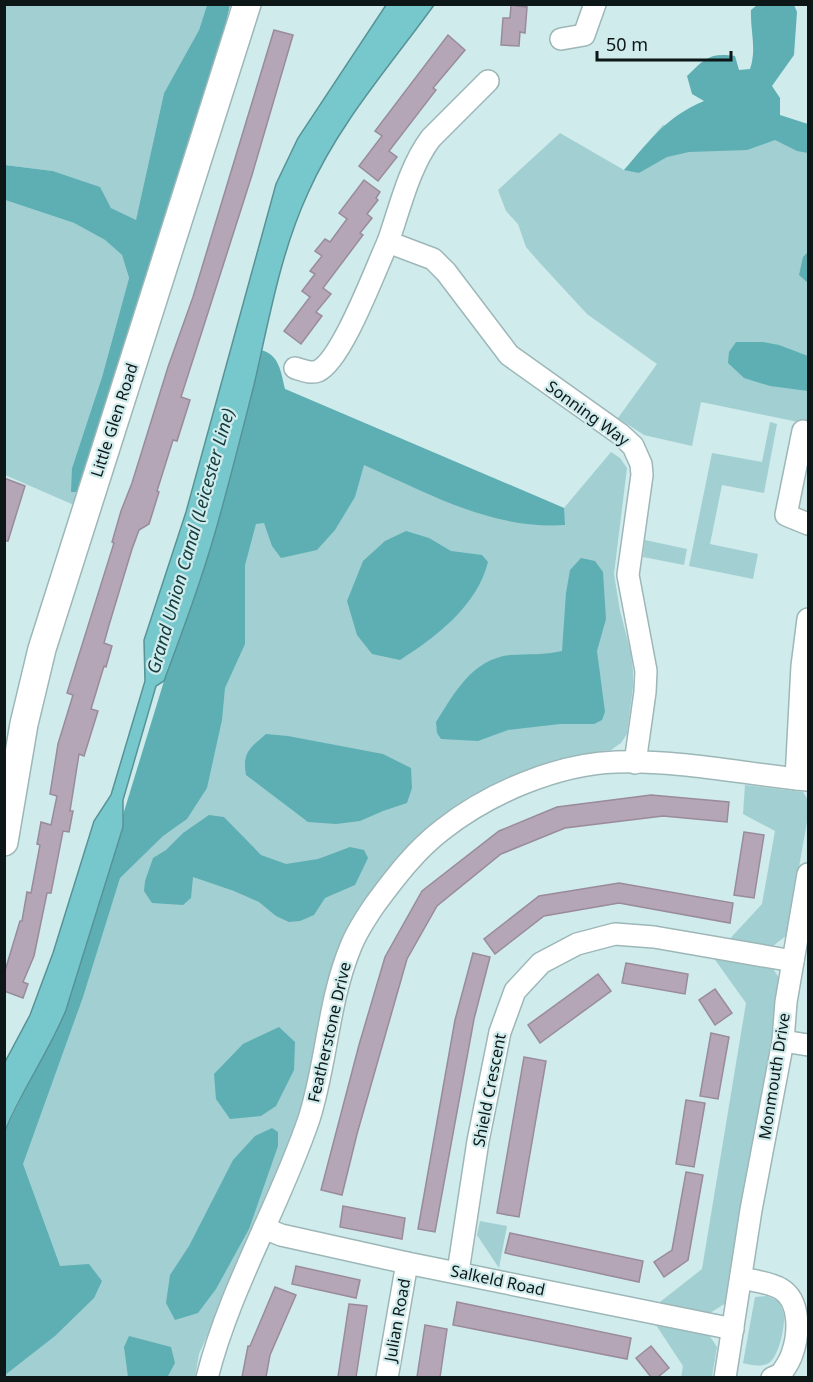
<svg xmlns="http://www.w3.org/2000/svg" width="813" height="1382" viewBox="0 0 813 1382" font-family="'Noto Sans',sans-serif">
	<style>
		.green { fill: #a2cfd2 }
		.forest { fill: #5eafb3 }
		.water { fill: #77c8cc; stroke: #579396; stroke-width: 1.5 }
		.building { fill: #b5a6b7; stroke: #998b9b; stroke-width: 1.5 }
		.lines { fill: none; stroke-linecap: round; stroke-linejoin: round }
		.minor-casing { stroke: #9db7b8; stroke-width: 24 }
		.major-casing { stroke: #9db7b8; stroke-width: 30 }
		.minor { stroke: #fff; stroke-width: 21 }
		.major { stroke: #fff; stroke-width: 27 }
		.labels { text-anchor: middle; stroke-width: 4.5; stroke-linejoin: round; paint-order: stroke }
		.street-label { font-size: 16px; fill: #0d1717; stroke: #cfebec }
		.water-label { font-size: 18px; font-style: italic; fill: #143b3d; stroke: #cfebec }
	</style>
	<rect width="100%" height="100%" fill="#cfebec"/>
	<g class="green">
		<path d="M5,5H207L199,30L164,93L136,221L111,208L99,187L53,171L5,165Z"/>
		<path d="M663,125L808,130V424L701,402L692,446L644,435L618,418L657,364L587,314L539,262L526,247L518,224L506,211L498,190L560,133L624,170Z"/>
		<path d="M5,200L74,223L105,240L122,255L129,278L102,377L72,468L80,492L74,505L5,475Z"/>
		<path d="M285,389L564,508L611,452L620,458L627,468L614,574L620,611L631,653L633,671V687L627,734L621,743L611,750L595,752L523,771L434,825L366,901L302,1112L279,1172L199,1354L195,1377L5,1378V1131L37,1066L56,1033L66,1010L217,527L236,453Z"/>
		<path d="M770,422L777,424L764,493L722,485L710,544L758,554L753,579L689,566L712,453L762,462Z"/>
		<path d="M645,540L687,549L684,565L643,557Z"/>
		<path d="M745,785L803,792L808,800V816L787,935L773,946L770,964L781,981L726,1303L710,1313L707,1332L717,1347L712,1377H681L683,1366L656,1325L660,1302L702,1269L746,1003L713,957L762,904L775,831L743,814Z"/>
		<path d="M480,1221L507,1226L499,1268L477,1235Z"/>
		<path d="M767,1296L779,1301C780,1305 783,1310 784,1315C785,1326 779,1359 767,1364C759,1367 751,1365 743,1363L755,1297Z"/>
	</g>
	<g class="forest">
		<path d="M207,5H230L218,58L80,492H71L72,468L102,377L129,278L122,255L105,240L74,223L5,200V165L53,171L100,187L111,208L136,220L164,93L199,30Z"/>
		<path d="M757,5H794L797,12L794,55L772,86L780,98V115L808,124V153L797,151L775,140L747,150L689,152L667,157L639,173L624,170C650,140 666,117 704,101L692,94L687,76C704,59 710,52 735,56L739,70L750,69C757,49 750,30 751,10Z"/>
		<path d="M808,252V283L799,275L803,257Z"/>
		<path d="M736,342H763L779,345L808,356V391L770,386L744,378L728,363L729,352Z"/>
		<path d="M261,350C279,354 281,372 285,389L564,508L565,525C492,530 428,493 364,465L355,497L335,530L317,550L281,558L272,546L264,523L256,524L245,565V644L225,688L222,720L207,788L187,819L163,836L120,878L83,997L23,1164L60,1266L89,1264L102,1281L94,1298L55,1336L5,1375V1131L37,1066L56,1033L66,1010L123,827L122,818L164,681L193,600L217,527Z"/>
		<path d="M406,531L429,538L451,551L482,555L488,562C477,606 436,637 400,660L372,654L357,635L347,601L363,561L385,541Z"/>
		<path d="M581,558L595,561L603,572L606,619L597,651L605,712L602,720L594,724H560L508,730L478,741L441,739L437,733L436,722C454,694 472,659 510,655C528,654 544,655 562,651L566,593L570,570Z"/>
		<path d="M266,734L288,736L383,754L411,768L412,788L407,803L383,811L360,821L336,824L308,822L246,775C242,752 250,748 266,734Z"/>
		<path d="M209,815L224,817L261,855L286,864L318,859L350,847L364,850L368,858L355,885L325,898L314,915L300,921L289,922L276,916L259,902L234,891L193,877L191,898L183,905L152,903L144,891L145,881L153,858L166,850L183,833Z"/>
		<path d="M279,1027L295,1042L294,1070L276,1106L261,1116L230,1119L216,1099L214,1074L243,1044Z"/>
		<path d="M272,1128L278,1132V1146L249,1229L216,1289L198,1313L175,1320L166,1303L170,1275L189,1246L233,1160L255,1136Z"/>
		<path d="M129,1336L171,1347L175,1363L168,1376L163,1377H128L124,1347Z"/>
	</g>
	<path class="water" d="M386,5H434C390,66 339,123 308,193C280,254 269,320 254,385C242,432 230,480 217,526C202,579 183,630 164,681L156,686L123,800V827L66,1010C49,1052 22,1089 5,1131V1062L30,1015L53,953L94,821L111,795L145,681L144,640L186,512L276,184L298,138Z"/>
	<g class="building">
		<path d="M511,5L527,7L525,33L520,32L519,46L501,45L503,18H510Z"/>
		<path d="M274,30L293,35L252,175L181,397L190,400L177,441L173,440L157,491L159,492L149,524L139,530L132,549L109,625L104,643L112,646L106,667L104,666L91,709L98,711L84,756L79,754L70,811H73L69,832L63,831L51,893H47L34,956L23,982L28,984L23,998L4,991V974L20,921H22L27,892L31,893L40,845L37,844L41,822L51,825L57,796L50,794L58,744L73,695L67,693L114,543L112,542L121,511L132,483L168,367L193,297Z"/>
		<path d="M448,35L465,50L433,88L436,90L389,151L397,157L378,181L359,166L382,136L375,131Z"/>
		<path d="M364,180L380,192L376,198L378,200L367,214L372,218L360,233L363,235L323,288L331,294L316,312L322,316L301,344L284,331L310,297L302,291L315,274L310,271L322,256L315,251L325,239L330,242L347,219L339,213Z"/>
		<path d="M4,478L25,486L8,541H4Z"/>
		<path d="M651,795L729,802L727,822L663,816L565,828L501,854L437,906L407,959L357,1134L342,1195L321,1190L359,1045L385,957L422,891L499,831L557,807Z"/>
		<path d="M744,832L764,835L754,898L734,895Z"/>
		<path d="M619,883L733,903L730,923L619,903L544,916L495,954L484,939L539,896Z"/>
		<path d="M473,953L490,957L474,1019L435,1232L418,1229L455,1020Z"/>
		<path d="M626,963L688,974L685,994L622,983Z"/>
		<path d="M598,974L611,991L540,1043L528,1025Z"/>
		<path d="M715,989L732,1013L715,1025L699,1000Z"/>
		<path d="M711,1033L729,1037L718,1099L700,1096Z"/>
		<path d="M524,1057L546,1061L519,1217L497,1213Z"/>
		<path d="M686,1100L705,1103L694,1167L676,1164Z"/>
		<path d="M686,1172L703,1175L688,1260L664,1277L654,1262L672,1250Z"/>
		<path d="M343,1206L405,1218L402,1239L340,1227Z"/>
		<path d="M510,1233L643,1261L639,1282L505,1253Z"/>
		<path d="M296,1266L360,1280L356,1298L292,1284Z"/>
		<path d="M275,1287L296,1295L270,1355L266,1377H242L248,1346H250Z"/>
		<path d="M457,1302L631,1338L627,1359L453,1325Z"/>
		<path d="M349,1304L367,1306L356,1377H338Z"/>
		<path d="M425,1325L447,1329L440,1377H417Z"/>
		<path d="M651,1346L669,1368L658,1377H651L636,1358Z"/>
	</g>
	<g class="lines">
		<g class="minor-casing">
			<g id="minor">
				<path d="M561,39L584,35L595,4"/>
				<path d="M488,81L431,138C409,167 400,208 388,242L433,259L446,272L509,355L620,434L633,446L641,464L642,475L628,575L646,671L645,692L635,763"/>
				<path d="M295,368C302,370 311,374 318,371C342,360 375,270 388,242"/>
				<path d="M803,431L786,515L808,524"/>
				<path d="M796,779L802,666L808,619"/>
				<path d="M783,1041L808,1045"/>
				<path d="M264,1228L281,1235L407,1263L733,1329"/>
				<path d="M458,1272L478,1141L500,1032L515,991L541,963L577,944L615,934L654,937L793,961"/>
				<path d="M741,1278C754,1281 769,1282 781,1289C801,1301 799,1335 792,1354C790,1361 785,1368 781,1374L772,1378"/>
				<path d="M207,1378C230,1287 279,1207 309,1119C327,1062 328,1001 351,946C357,931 367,916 376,903C396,876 416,850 442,830C489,793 557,764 616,762C680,760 745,774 808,780"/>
				<path d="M387,1378L407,1263"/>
				<path d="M725,1378L751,1210L783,1041L786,1002L808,874"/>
			</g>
		</g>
		<g class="major-casing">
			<path id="major" d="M4,842L24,724L42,649L247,4"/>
		</g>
		<use href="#minor" class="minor"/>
		<use href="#major" class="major"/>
	</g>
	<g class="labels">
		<g class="street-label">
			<text transform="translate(588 413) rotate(36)" y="6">Sonning Way</text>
			<text transform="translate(114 420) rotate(-72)" y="6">Little Glen Road</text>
			<text transform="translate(329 1032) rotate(-77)" y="6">Featherstone Drive</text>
			<text transform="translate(774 1076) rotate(-81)" y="6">Monmouth Drive</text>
			<text transform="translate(489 1090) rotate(-79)" y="6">Shield Crescent</text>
			<text transform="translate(498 1280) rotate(12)" y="6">Salkeld Road</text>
			<text transform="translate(397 1320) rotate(-80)" y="6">Julian Road</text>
		</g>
		<g class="water-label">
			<text transform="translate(191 541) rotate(-74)" y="6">Grand Union Canal (Leicester Line)</text>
		</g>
	</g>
	<rect width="813" height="1382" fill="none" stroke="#0d1717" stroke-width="12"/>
	<path d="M597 51v9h134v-9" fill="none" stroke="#0d1717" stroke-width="3"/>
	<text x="606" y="51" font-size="18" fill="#0d1717" stroke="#cfebec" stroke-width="4.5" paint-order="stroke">50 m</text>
</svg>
